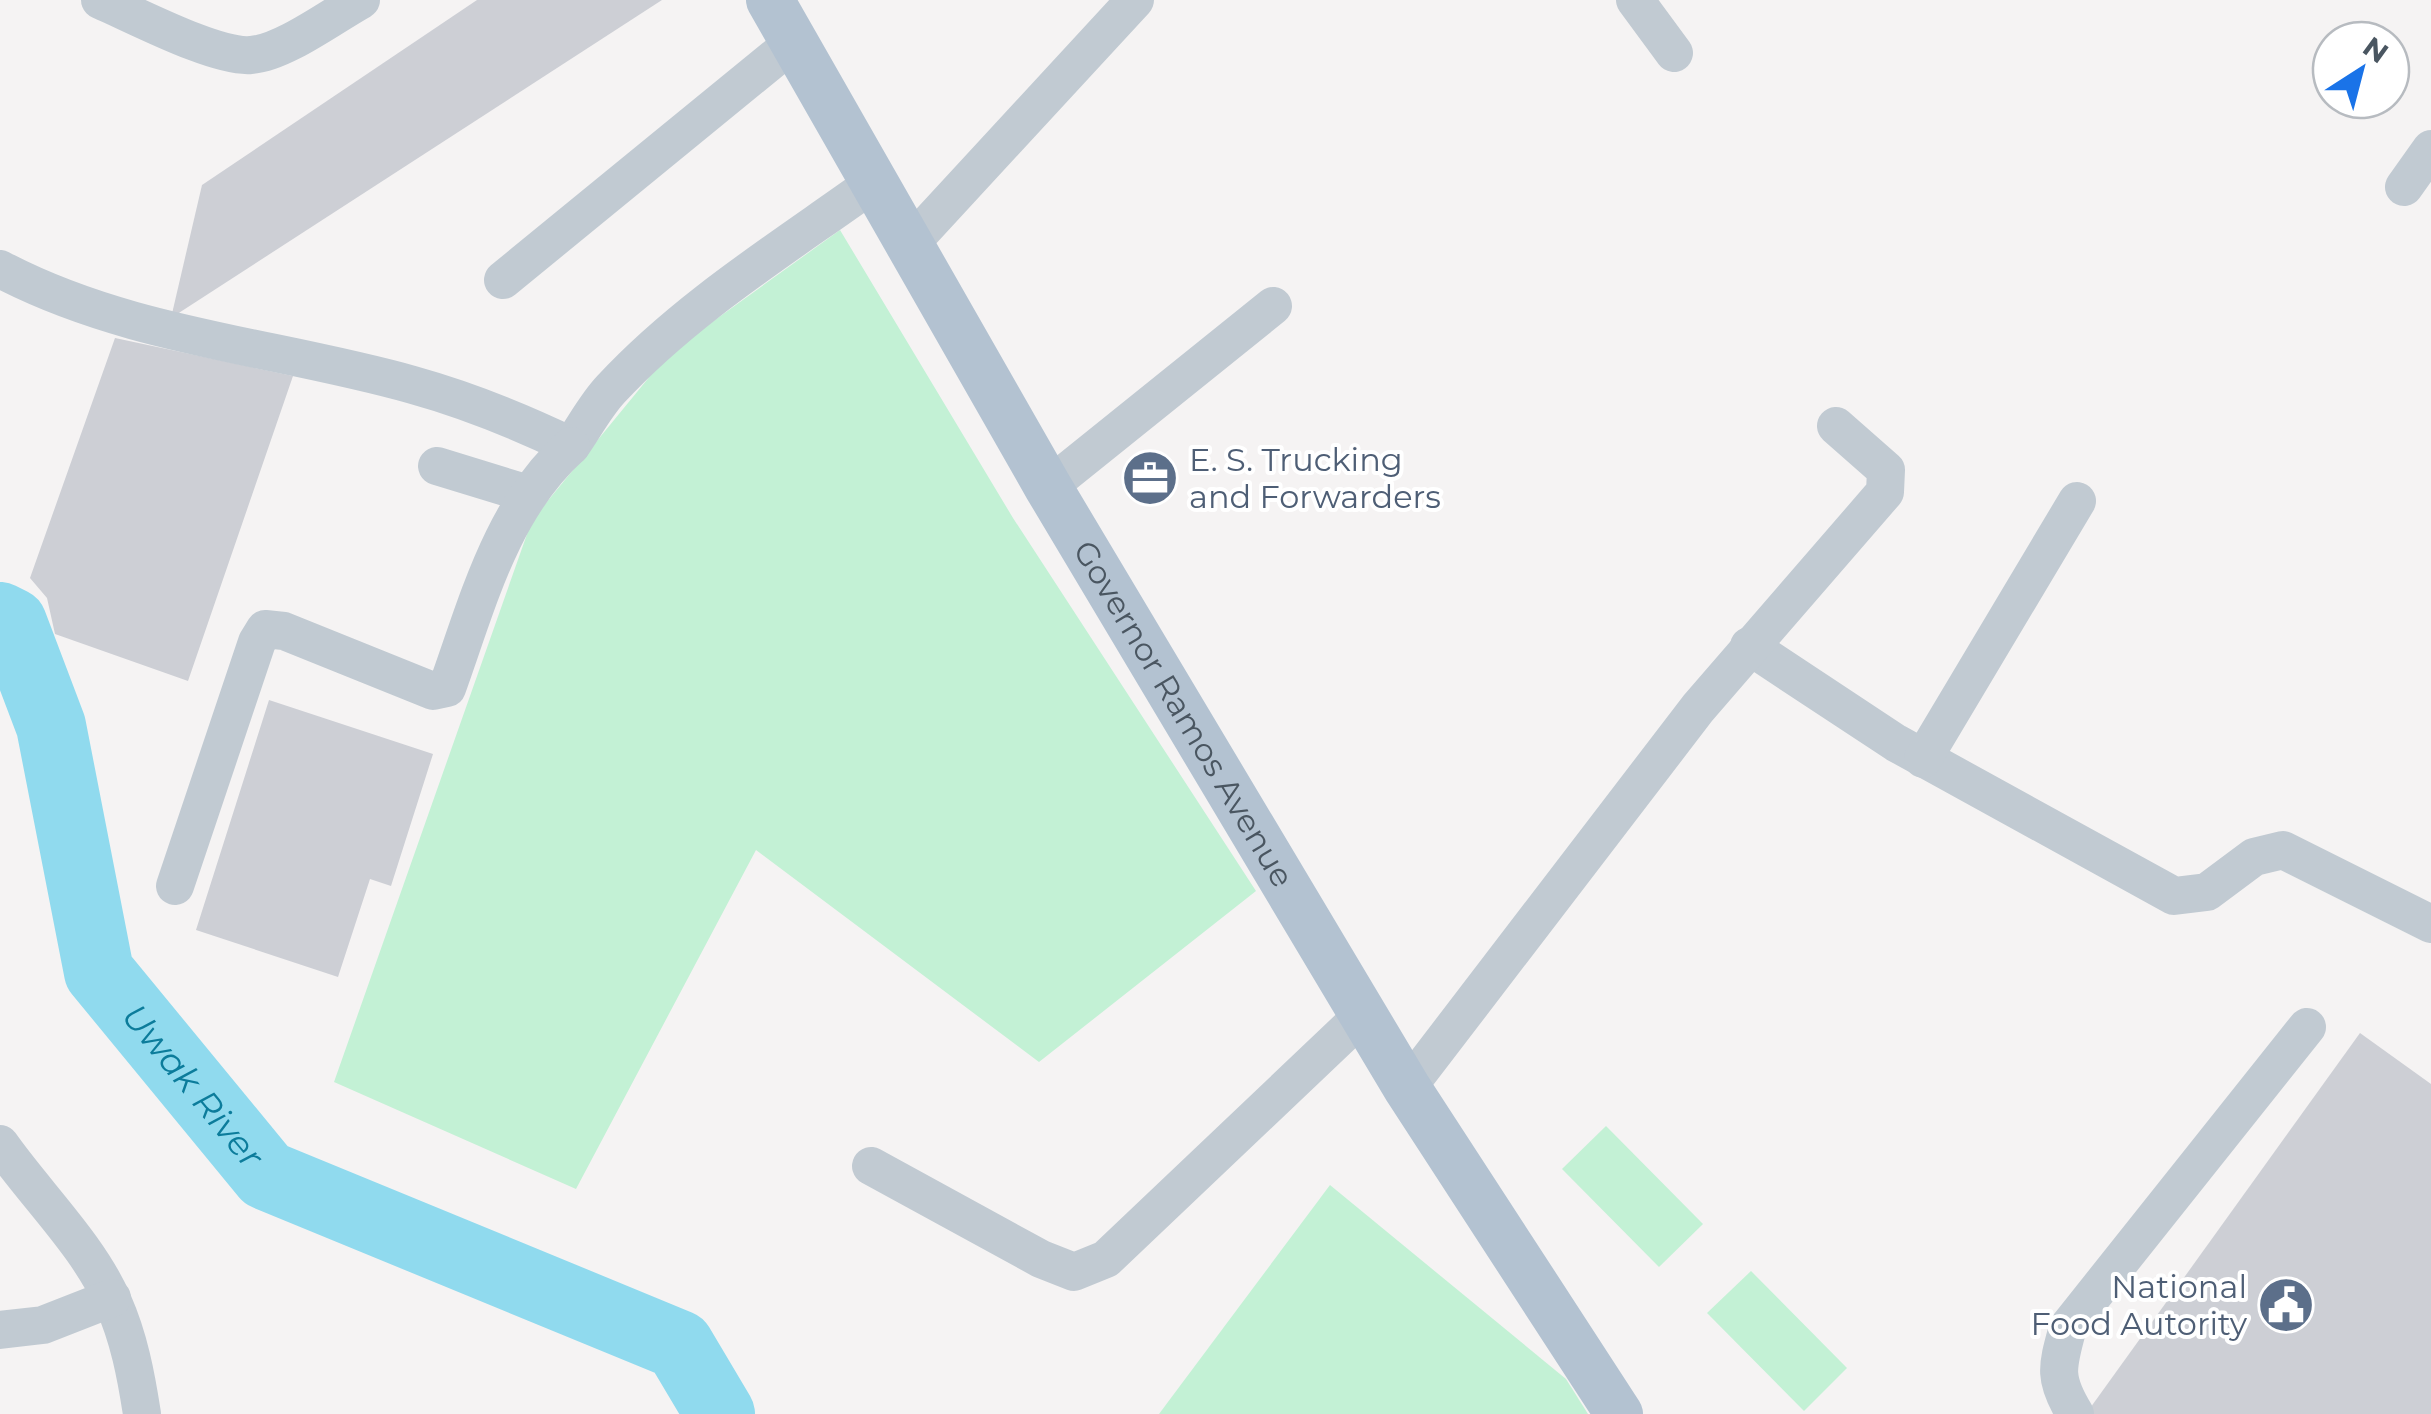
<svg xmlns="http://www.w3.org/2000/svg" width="2431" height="1414" viewBox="0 0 2431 1414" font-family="Montserrat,sans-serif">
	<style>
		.green { fill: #c3f1d5 }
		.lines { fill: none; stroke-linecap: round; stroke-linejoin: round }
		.river { stroke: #90daee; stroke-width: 70 }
		.building { fill: #cdcfd5 }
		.minor { stroke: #c1cad2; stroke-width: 38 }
		.major { stroke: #b3c2d1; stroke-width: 48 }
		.labels { text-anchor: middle; stroke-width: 8; stroke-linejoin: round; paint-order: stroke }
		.service-label { font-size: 32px; fill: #4e5e75; stroke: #fff; text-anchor: start }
		.street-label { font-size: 32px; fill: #4a5661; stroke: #fff }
		.water-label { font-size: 35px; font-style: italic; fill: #0c7c9b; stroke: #fff }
	</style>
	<rect width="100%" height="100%" fill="#f5f3f3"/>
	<g class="green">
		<path d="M840,230L1013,518L1256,891L1039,1062L756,850L576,1189L334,1082L532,520L669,353Z"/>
		<path d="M1606,1126L1703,1224L1659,1267L1562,1169Z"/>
		<path d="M1330,1185L1566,1379L1588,1414H1159Z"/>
		<path d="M1751,1271L1847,1368L1804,1411L1707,1313Z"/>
	</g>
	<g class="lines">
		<path class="river" id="s1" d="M0,617L12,623L51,726L99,972L266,1175L679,1345L720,1414"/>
	</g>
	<g class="building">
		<path d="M477,0H662L171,318L202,185Z"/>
		<path d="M115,338L293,376L188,681L55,634L47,598L30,578Z"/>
		<path d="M269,700L433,754L391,886L370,879L338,977L196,930Z"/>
		<path d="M2360,1033L2431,1084V1414H2092L2088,1411Z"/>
	</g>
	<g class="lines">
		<g class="minor">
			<path d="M100,0C135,15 216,58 251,55C283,53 332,16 361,0"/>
			<path d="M1635,0L1674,53"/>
			<path d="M2404,187L2431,149"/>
			<path d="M909,245L1135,0"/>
			<path d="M0,269C129,337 275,346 413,385C467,400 521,422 571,446C584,428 595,406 611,389C686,308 783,248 872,184"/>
			<path d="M503,280L794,42"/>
			<path d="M437,466L528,494"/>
			<path d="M1048,487L1273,306"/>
			<path d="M1749,646L1896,743L2174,896L2207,892L2254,857L2283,850L2431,924"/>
			<path d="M1923,759L2077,501"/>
			<path d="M175,886L257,642L265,629L284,631L433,691L447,688C478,602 501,509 571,446"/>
			<path d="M1407,1088L1698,708L1885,492L1886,470L1836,426"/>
			<path d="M0,1144C35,1194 89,1246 113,1302C129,1338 136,1375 142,1414"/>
			<path d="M871,1166L1041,1259L1074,1272L1106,1259L1365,1013"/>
			<path d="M0,1330L43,1325L112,1298"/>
			<path d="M2075,1414C2053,1378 2057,1367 2068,1327L2307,1027"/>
		</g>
		<path class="major" id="s2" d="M770,0L1048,487L1407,1088L1619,1414"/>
	</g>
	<defs>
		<g id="office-disc" transform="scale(2.875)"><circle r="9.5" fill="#5c6f8a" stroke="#fff"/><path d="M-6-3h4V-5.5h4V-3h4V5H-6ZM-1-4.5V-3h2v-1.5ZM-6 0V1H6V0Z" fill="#fff"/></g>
		<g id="civic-disc" transform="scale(2.875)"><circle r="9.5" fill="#5c6f8a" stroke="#fff"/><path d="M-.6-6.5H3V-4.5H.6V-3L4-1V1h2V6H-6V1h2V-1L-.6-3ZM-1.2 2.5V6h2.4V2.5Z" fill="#fff"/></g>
	</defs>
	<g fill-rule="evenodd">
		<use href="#office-disc" x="1150" y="478"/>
		<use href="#civic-disc" x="2286" y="1305"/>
	</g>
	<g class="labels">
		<g class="service-label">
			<text x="1189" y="471">E. S. Trucking<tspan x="1189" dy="37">and Forwarders</tspan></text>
			<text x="2247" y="1298" text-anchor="end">National<tspan x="2247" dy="37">Food Autority</tspan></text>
		</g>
		<g class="street-label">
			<text dy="11" stroke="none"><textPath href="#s2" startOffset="825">Governor Ramos Avenue</textPath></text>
		</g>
		<g class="water-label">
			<text dy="12" stroke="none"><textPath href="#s1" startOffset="522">Uwak River</textPath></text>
		</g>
	</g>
	<g transform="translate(2361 70) rotate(36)"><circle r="48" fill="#ffffff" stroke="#b7bbc0" stroke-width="2.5"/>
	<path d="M0-8L18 38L0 25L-18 38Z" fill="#1a73e8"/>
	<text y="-15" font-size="28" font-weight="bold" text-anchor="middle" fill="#4a5661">N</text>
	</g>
</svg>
